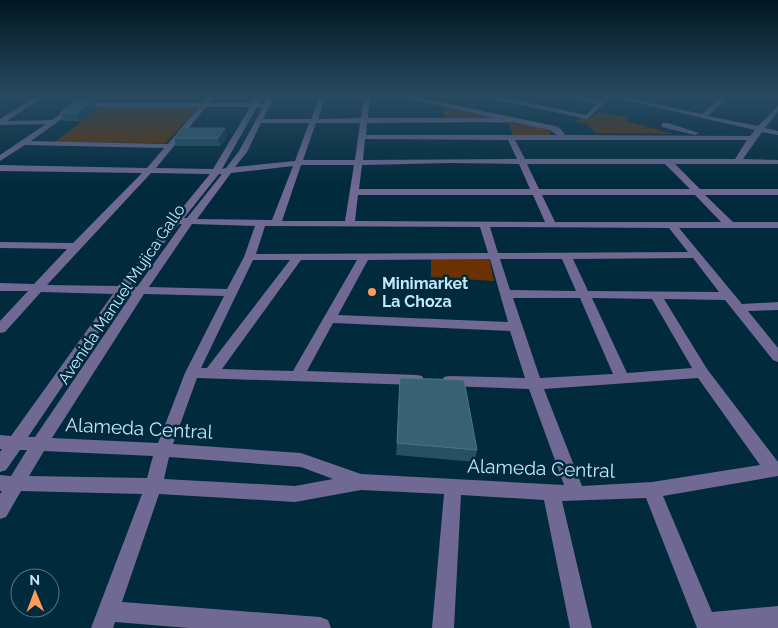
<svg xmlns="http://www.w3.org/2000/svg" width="778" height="628" viewBox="0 0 778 628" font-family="Raleway,sans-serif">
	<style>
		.green { fill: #6b3100 }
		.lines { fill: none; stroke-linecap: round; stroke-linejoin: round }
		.minor { fill: #706993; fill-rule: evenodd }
		.wall { fill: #275064 }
		.shaded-wall { fill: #113a4d }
		.building { fill: #386174; stroke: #4e7689 }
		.poi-dot { fill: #ff9b5a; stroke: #012a3c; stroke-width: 2 }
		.labels { text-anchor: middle; stroke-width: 5; stroke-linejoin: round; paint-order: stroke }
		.poi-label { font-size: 16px; font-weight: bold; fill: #c4e7fa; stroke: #012a3c; text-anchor: start }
		.street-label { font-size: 16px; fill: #c4e7fa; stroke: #012a3c }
		.near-street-label { font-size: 19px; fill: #c4e7fa; stroke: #012a3c }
	</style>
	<rect width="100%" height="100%" fill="#012a3c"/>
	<g class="green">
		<path d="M101,106L198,107L166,143L55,142Z"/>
		<path d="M438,106L496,119H445L443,108Z"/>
		<path d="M599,112L631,118L623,120L673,134L596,133L587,124L575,122L581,117H594Z"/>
		<path d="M508,122L548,129L551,135H513Z"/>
		<path d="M489,257L494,281L431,277V258Z"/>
	</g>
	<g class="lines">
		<g class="minor">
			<path d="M35,97H43L7,121L52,120L72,107L77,108L31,141L168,144L199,107H78L75,105L78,103H202L207,97H214L209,103H252L256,97H262L259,103L264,104L268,97H274L263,119H311L319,97H325L318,119L361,118L364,97H370L368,118H494L401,97H415L555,126L560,128L565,135L750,136L755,130L611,97H624L702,114L721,97H728L708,116L758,126L778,106V112L765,128L778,131V135L762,132L743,159L778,160V164H675L700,189H778V195H705L733,222H778V228H679L742,304L778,302V310L748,311L778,348V362L773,360L725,300L664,299L707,369L778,462V476L663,496L712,612L778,606V628H697L646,498L562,501L592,628H570L544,500L461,495L454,628H432L444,494L361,490L295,502L159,494L122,602L320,617L328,620L331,628H189L115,622L113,628H91L142,494L21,491L6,517L0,519V494L2,491H0V475L11,476L27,450H20L6,470L0,472V452L2,449H0V435L11,436L113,294L41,292L5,332L0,333V321L28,291H0V283L34,284L67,249L0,248V242L73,243L142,173L0,171V165L147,168L164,148L25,145L0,161V155L46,124L0,125V119ZM206,107H250L213,169L156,168ZM257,107H263L239,151L226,168L222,169ZM512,122L550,130L557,135H366L367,123ZM261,123H309L295,161L235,167L247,152ZM316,123H360L355,160H303ZM365,139L508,140L517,159L363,160ZM515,140H747L735,159H525ZM450,163L519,164L530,189H359L362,165ZM527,164H665L690,189H539ZM301,165H354L345,221H282ZM293,166L272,220L197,219L231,173ZM151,173L210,174L118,286L47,285ZM219,174H222L187,218H184ZM358,195H533L545,222L355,221ZM542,195H695L721,222H555ZM179,224H182L137,287H130ZM192,224L255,226L244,257L227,289L149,287ZM265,226L480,227L488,253L256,254ZM490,227L669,228L688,252L498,253ZM693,258L719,292L588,291L573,259ZM490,259L508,322L338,315L368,260ZM500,259H562L576,291L510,290ZM253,260H290L207,368H201ZM301,260H357L293,371L222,369ZM125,294H132L35,437H28ZM144,294L224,296L185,373L158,443L52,438ZM513,298H580L613,374L540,378ZM592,298L652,299L692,368L627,373ZM333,323L510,331L525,378L449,376L444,377L442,381L444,385L449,386L529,389L564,485L361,474L301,453L173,444L197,378L417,385L422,384L424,380L422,376L417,375L307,371ZM698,378L760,465L652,482L582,486L544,389ZM44,451L153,456L147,478L29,476ZM169,457L301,467L333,479L295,486L164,479Z"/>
			<path d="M485,97H499L586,115L597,104L569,97H583L600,101L604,97H611L587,119Z"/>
			<path d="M662,123H668L699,133L695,135L662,127Z"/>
		</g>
	</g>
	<g class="wall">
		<path d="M96,109L80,121H63L60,113Z"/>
		<path d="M225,128L227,137L220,146H176L174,138Z"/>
		<path d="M397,443L477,450L475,462L396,455Z"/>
	</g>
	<g class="shaded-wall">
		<path d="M93,101L96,109L80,121L77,113Z"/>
		<path d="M225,128L227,137L220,146L218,138Z"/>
	</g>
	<g class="building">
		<path d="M76,101H93L77,113H60Z"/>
		<path d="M182,128H225L218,138H174Z"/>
		<path d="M400,378L464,380L477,450L397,443Z"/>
	</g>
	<linearGradient id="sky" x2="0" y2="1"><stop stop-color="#011721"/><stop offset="0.52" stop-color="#274a61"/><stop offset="1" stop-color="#274a61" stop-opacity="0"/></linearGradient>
	<rect width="778" height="185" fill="url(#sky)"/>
	<circle class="poi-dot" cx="372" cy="292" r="5"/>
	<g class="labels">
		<g class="poi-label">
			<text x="382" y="289">Minimarket<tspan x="382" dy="18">La Choza</tspan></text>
		</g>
		<g class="street-label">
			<text transform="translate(121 294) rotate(-56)" y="6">Avenida Manuel Mujica Gallo</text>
		</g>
		<g class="near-street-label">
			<text transform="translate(139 428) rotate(3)" y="7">Alameda Central</text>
			<text transform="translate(541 468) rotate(2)" y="7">Alameda Central</text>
		</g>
	</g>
	<g transform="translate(35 593) rotate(359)"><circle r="24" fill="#012a3c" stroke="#4f7688"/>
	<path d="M0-4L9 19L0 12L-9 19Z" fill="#ff9b5a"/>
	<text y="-8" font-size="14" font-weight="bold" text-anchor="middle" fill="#c4e7fa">N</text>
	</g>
</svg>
